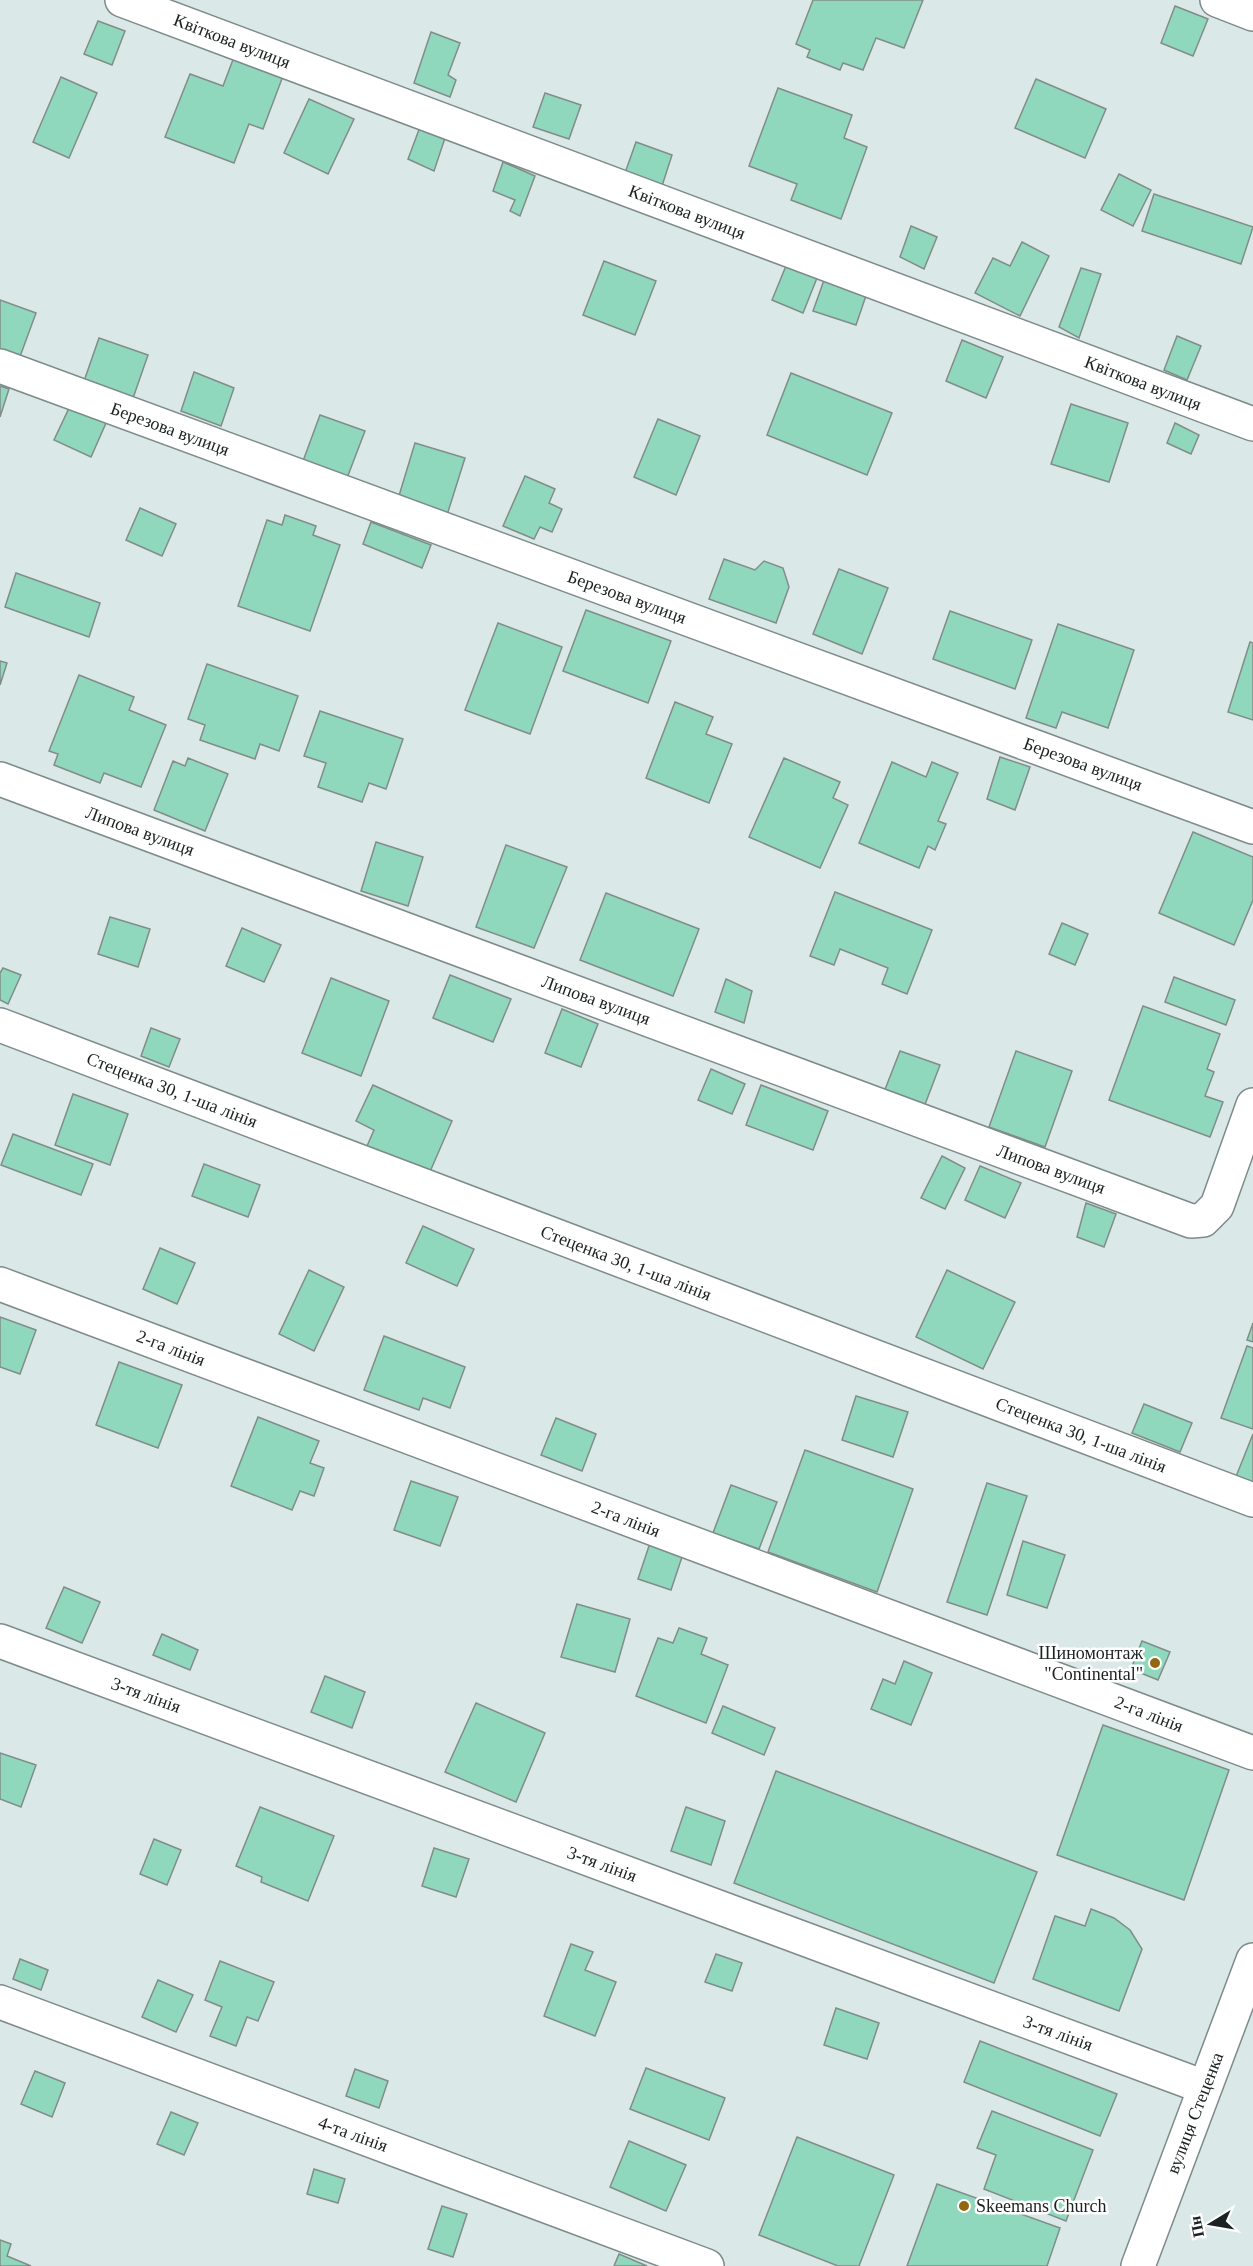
<svg xmlns="http://www.w3.org/2000/svg" width="1253" height="2266" viewBox="0 0 1253 2266" font-family="'Times New Roman',serif">
	<style>
		.building { fill: #90d8bd; stroke: #818d88; stroke-width: 1.5 }
		.lines { fill: none; stroke-linecap: round; stroke-linejoin: round }
		.minor-casing { stroke: #7d8b8a; stroke-width: 36 }
		.major-casing { stroke: #7d8b8a; stroke-width: 36 }
		.minor { stroke: #fff; stroke-width: 33 }
		.major { stroke: #fff; stroke-width: 33 }
		.poi-dot { fill: #916710; stroke: #fff; stroke-width: 2 }
		.labels { text-anchor: middle; stroke-width: 5; stroke-linejoin: round; paint-order: stroke }
		.street-label { font-size: 18px; fill: #1c2121; stroke: #fff }
		.poi-label { font-size: 18px; fill: #1c2121; stroke: #fff; text-anchor: end }
	</style>
	<rect width="100%" height="100%" fill="#dae8e7"/>
	<g class="building">
		<path d="M813,0H923L904,48L876,38L863,70L843,63L840,70L807,57L810,50L796,44Z"/>
		<path d="M1175,6L1208,19L1193,56L1161,43Z"/>
		<path d="M98,21L125,31L112,65L84,54Z"/>
		<path d="M431,32L460,43L448,75L456,80L450,97L414,83Z"/>
		<path d="M234,57L283,76L263,129L249,124L234,163L165,137L190,74L223,86Z"/>
		<path d="M61,77L97,93L69,158L33,142Z"/>
		<path d="M1036,79L1106,109L1085,158L1015,128Z"/>
		<path d="M778,88L852,115L844,138L867,147L841,219L791,200L797,184L749,166Z"/>
		<path d="M545,93L581,105L569,139L533,127Z"/>
		<path d="M309,99L354,119L328,174L284,153Z"/>
		<path d="M420,127L445,138L434,171L408,159Z"/>
		<path d="M636,142L672,155L662,186L625,173Z"/>
		<path d="M503,162L535,176L520,216L510,211L515,200L493,191Z"/>
		<path d="M1119,174L1151,190L1133,226L1101,210Z"/>
		<path d="M1154,194L1253,227L1241,264L1142,231Z"/>
		<path d="M911,226L937,237L924,269L900,257Z"/>
		<path d="M1022,242L1049,256L1020,316L975,293L993,258L1010,266Z"/>
		<path d="M604,261L656,281L635,335L583,315Z"/>
		<path d="M788,261L819,273L803,313L772,300Z"/>
		<path d="M1081,268L1101,274L1079,338L1059,327Z"/>
		<path d="M828,269L870,284L856,325L813,311Z"/>
		<path d="M0,300L36,313L18,362L0,355Z"/>
		<path d="M1177,336L1201,346L1187,380L1164,370Z"/>
		<path d="M99,338L148,355L132,401L83,384Z"/>
		<path d="M962,340L1003,357L986,398L946,381Z"/>
		<path d="M194,372L234,388L221,426L181,411Z"/>
		<path d="M791,373L892,413L867,475L767,435Z"/>
		<path d="M0,386L9,389L0,417Z"/>
		<path d="M1071,404L1128,423L1109,482L1051,464Z"/>
		<path d="M70,406L106,423L91,457L54,440Z"/>
		<path d="M320,415L365,431L347,478L303,461Z"/>
		<path d="M658,419L700,436L676,495L634,477Z"/>
		<path d="M1175,423L1199,435L1191,454L1167,443Z"/>
		<path d="M415,443L465,458L447,515L398,499Z"/>
		<path d="M525,476L555,489L549,503L562,509L552,532L540,527L534,539L503,526Z"/>
		<path d="M140,508L176,524L162,556L126,540Z"/>
		<path d="M285,515L316,526L313,535L340,545L310,631L238,606L267,520L282,525Z"/>
		<path d="M371,522L431,545L422,568L363,544Z"/>
		<path d="M724,559L755,570L764,561L783,568L789,587L776,623L709,599Z"/>
		<path d="M839,569L888,588L862,654L813,634Z"/>
		<path d="M16,573L100,603L89,637L5,607Z"/>
		<path d="M586,610L671,641L648,703L563,671Z"/>
		<path d="M950,611L1032,640L1015,689L933,659Z"/>
		<path d="M498,623L562,647L530,734L465,710Z"/>
		<path d="M1058,624L1134,650L1108,728L1062,712L1056,728L1026,718Z"/>
		<path d="M1250,642L1253,643V720L1228,712Z"/>
		<path d="M0,661L7,663L0,685Z"/>
		<path d="M207,664L298,696L279,751L260,744L255,759L200,740L205,725L188,719Z"/>
		<path d="M79,675L134,697L129,710L166,725L141,787L104,773L100,783L54,765L58,754L49,751Z"/>
		<path d="M675,702L713,717L706,734L732,744L709,803L646,778Z"/>
		<path d="M320,711L403,739L386,789L369,783L362,802L318,787L326,763L304,756Z"/>
		<path d="M1000,757L1030,767L1015,810L987,799Z"/>
		<path d="M188,758L228,774L205,831L154,810L173,761L185,766Z"/>
		<path d="M784,758L840,782L833,798L848,805L820,868L749,837Z"/>
		<path d="M892,762L926,777L932,762L958,773L938,821L946,824L935,850L928,846L919,868L859,843Z"/>
		<path d="M1193,832L1253,857V900L1234,945L1159,913Z"/>
		<path d="M376,842L423,857L408,906L361,891Z"/>
		<path d="M506,845L567,867L534,948L476,927Z"/>
		<path d="M835,892L932,930L907,994L882,984L888,968L840,949L834,965L810,956Z"/>
		<path d="M606,893L699,929L673,996L580,960Z"/>
		<path d="M110,917L150,929L138,967L98,954Z"/>
		<path d="M1062,923L1088,934L1075,965L1049,954Z"/>
		<path d="M242,928L281,945L264,982L226,966Z"/>
		<path d="M3,968L21,975L8,1004L0,1000V973Z"/>
		<path d="M450,975L511,999L493,1042L433,1018Z"/>
		<path d="M1174,977L1235,1000L1226,1025L1165,1002Z"/>
		<path d="M331,978L389,1001L361,1076L302,1053Z"/>
		<path d="M726,979L752,991L744,1023L715,1012Z"/>
		<path d="M1143,1006L1220,1034L1207,1069L1214,1072L1205,1096L1223,1102L1210,1137L1109,1100Z"/>
		<path d="M562,1009L598,1024L581,1067L545,1053Z"/>
		<path d="M151,1028L180,1039L169,1067L141,1056Z"/>
		<path d="M900,1051L940,1065L924,1107L884,1092Z"/>
		<path d="M1016,1051L1072,1071L1045,1147L989,1127Z"/>
		<path d="M711,1069L745,1084L732,1114L698,1100Z"/>
		<path d="M373,1085L452,1121L429,1174L367,1146L374,1130L356,1121Z"/>
		<path d="M761,1085L828,1111L813,1150L746,1125Z"/>
		<path d="M73,1094L128,1114L110,1165L55,1145Z"/>
		<path d="M13,1134L93,1164L81,1195L1,1165Z"/>
		<path d="M942,1156L965,1168L945,1209L921,1198Z"/>
		<path d="M204,1164L260,1185L248,1217L192,1196Z"/>
		<path d="M980,1166L1021,1183L1005,1218L965,1200Z"/>
		<path d="M1086,1203L1116,1214L1104,1247L1077,1237Z"/>
		<path d="M423,1226L474,1249L457,1286L406,1263Z"/>
		<path d="M160,1248L195,1263L177,1304L143,1289Z"/>
		<path d="M309,1270L344,1287L314,1351L279,1334Z"/>
		<path d="M947,1270L1015,1302L983,1369L916,1337Z"/>
		<path d="M0,1317L36,1330L20,1374L0,1367Z"/>
		<path d="M1253,1323V1342L1247,1340Z"/>
		<path d="M384,1336L465,1367L450,1408L423,1398L419,1410L364,1390Z"/>
		<path d="M1247,1346L1253,1348V1429L1221,1418Z"/>
		<path d="M119,1362L182,1385L158,1448L96,1425Z"/>
		<path d="M856,1396L908,1412L893,1457L842,1440Z"/>
		<path d="M1144,1404L1192,1423L1180,1452L1132,1433Z"/>
		<path d="M258,1417L319,1441L310,1463L324,1468L314,1496L300,1491L292,1510L231,1486Z"/>
		<path d="M556,1418L596,1434L582,1471L541,1455Z"/>
		<path d="M1253,1434V1486L1235,1479Z"/>
		<path d="M805,1450L913,1489L877,1592L768,1552Z"/>
		<path d="M411,1481L458,1497L440,1546L394,1530Z"/>
		<path d="M987,1483L1027,1496L987,1615L947,1602Z"/>
		<path d="M731,1485L777,1502L759,1549L713,1533Z"/>
		<path d="M1023,1541L1065,1555L1047,1608L1007,1595Z"/>
		<path d="M650,1543L683,1554L671,1590L638,1579Z"/>
		<path d="M64,1587L100,1602L82,1643L46,1628Z"/>
		<path d="M577,1604L630,1619L615,1672L561,1657Z"/>
		<path d="M679,1628L707,1638L701,1654L728,1665L706,1723L636,1696L658,1638L673,1643Z"/>
		<path d="M162,1634L198,1650L190,1670L153,1655Z"/>
		<path d="M1142,1641L1170,1652L1158,1680L1131,1669Z"/>
		<path d="M904,1661L932,1673L911,1725L871,1709L883,1679L895,1684Z"/>
		<path d="M325,1676L365,1692L352,1728L311,1712Z"/>
		<path d="M476,1703L545,1733L516,1802L445,1772Z"/>
		<path d="M723,1706L775,1728L764,1755L712,1733Z"/>
		<path d="M1103,1725L1229,1770L1184,1900L1057,1855Z"/>
		<path d="M0,1753L36,1765L21,1807L0,1799Z"/>
		<path d="M776,1771L1037,1872L994,1983L734,1883Z"/>
		<path d="M260,1807L334,1836L308,1901L261,1882L262,1877L236,1866Z"/>
		<path d="M686,1807L725,1821L711,1865L671,1851Z"/>
		<path d="M154,1839L181,1850L167,1885L140,1874Z"/>
		<path d="M434,1848L469,1859L456,1897L422,1886Z"/>
		<path d="M1091,1909L1114,1918L1130,1930L1142,1949L1119,2011L1033,1979L1055,1916L1085,1926Z"/>
		<path d="M571,1944L593,1952L585,1970L616,1982L595,2036L544,2016Z"/>
		<path d="M716,1954L742,1963L732,1991L705,1982Z"/>
		<path d="M20,1959L48,1970L41,1990L13,1979Z"/>
		<path d="M220,1961L274,1982L258,2021L247,2017L236,2046L210,2036L222,2007L205,2000Z"/>
		<path d="M158,1980L193,1995L176,2032L142,2017Z"/>
		<path d="M836,2008L879,2023L867,2059L824,2045Z"/>
		<path d="M980,2041L1117,2094L1100,2136L964,2082Z"/>
		<path d="M646,2068L725,2098L709,2140L630,2109Z"/>
		<path d="M355,2069L388,2081L379,2108L346,2096Z"/>
		<path d="M35,2071L65,2083L52,2117L21,2104Z"/>
		<path d="M992,2111L1093,2150L1066,2221L984,2189L996,2155L977,2148Z"/>
		<path d="M171,2112L198,2123L184,2155L157,2144Z"/>
		<path d="M797,2137L894,2175L859,2266H838L759,2235Z"/>
		<path d="M629,2141L686,2165L666,2211L610,2187Z"/>
		<path d="M314,2169L345,2179L338,2203L307,2194Z"/>
		<path d="M937,2184L1060,2228L1047,2266H907Z"/>
		<path d="M442,2206L467,2214L453,2257L428,2249Z"/>
		<path d="M0,2240L11,2244L7,2256L31,2266H0Z"/>
		<path d="M619,2254L647,2266H614Z"/>
	</g>
	<g class="lines">
		<g class="minor-casing">
			<g id="minor">
				<path d="M122,0L1253,424"/>
				<path d="M1217,0L1253,14"/>
				<path d="M0,366L1253,827"/>
				<path d="M0,779L1191,1221L1203,1220L1217,1206L1253,1105"/>
				<path d="M0,1025L1253,1500"/>
				<path d="M0,1284L1253,1753"/>
				<path d="M0,1641L1204,2087"/>
				<path d="M0,2002L707,2266"/>
			</g>
		</g>
		<g class="major-casing">
			<path id="major" d="M1138,2266L1253,1960"/>
		</g>
		<use href="#minor" class="minor"/>
		<use href="#major" class="major"/>
	</g>
	<g class="poi-dot">
		<circle cx="1155" cy="1663" r="6"/>
		<circle cx="964" cy="2206" r="6"/>
	</g>
	<g class="labels">
		<g class="street-label">
			<text transform="translate(232 41) rotate(21)" y="6">Квіткова вулиця</text>
			<text transform="translate(687 212) rotate(21)" y="6">Квіткова вулиця</text>
			<text transform="translate(1143 383) rotate(21)" y="6">Квіткова вулиця</text>
			<text transform="translate(170 429) rotate(20)" y="6">Березова вулиця</text>
			<text transform="translate(627 597) rotate(20)" y="6">Березова вулиця</text>
			<text transform="translate(1083 764) rotate(20)" y="6">Березова вулиця</text>
			<text transform="translate(140 831) rotate(20)" y="6">Липова вулиця</text>
			<text transform="translate(596 1000) rotate(20)" y="6">Липова вулиця</text>
			<text transform="translate(172 1090) rotate(21)" y="6">Стеценка 30, 1-ша лінія</text>
			<text transform="translate(1051 1169) rotate(20)" y="6">Липова вулиця</text>
			<text transform="translate(626 1263) rotate(21)" y="6">Стеценка 30, 1-ша лінія</text>
			<text transform="translate(171 1348) rotate(21)" y="6">2-га лінія</text>
			<text transform="translate(1081 1435) rotate(21)" y="6">Стеценка 30, 1-ша лінія</text>
			<text transform="translate(626 1519) rotate(21)" y="6">2-га лінія</text>
			<text transform="translate(146 1695) rotate(20)" y="6">3-тя лінія</text>
			<text transform="translate(1149 1714) rotate(21)" y="6">2-га лінія</text>
			<text transform="translate(602 1864) rotate(20)" y="6">3-тя лінія</text>
			<text transform="translate(1058 2033) rotate(20)" y="6">3-тя лінія</text>
			<text transform="translate(1195 2113) rotate(-69)" y="6">вулиця Стеценка</text>
			<text transform="translate(353 2134) rotate(20)" y="6">4-та лінія</text>
		</g>
		<g class="poi-label">
			<text x="1143" y="1659">Шиномонтаж<tspan x="1143" dy="21">"Continental"</tspan></text>
			<text x="976" y="2212" text-anchor="start">Skeemans Church</text>
		</g>
	</g>
	<g transform="translate(1211 2224) rotate(259)" stroke="#ffffff" stroke-width="4.5" paint-order="stroke">
	<path d="M0-4.5L10 22L0 15L-10 22Z" fill="#1c2121"/>
	<text y="-9" font-size="16" font-weight="bold" text-anchor="middle" fill="#1c2121">Пн</text>
	</g>
</svg>
